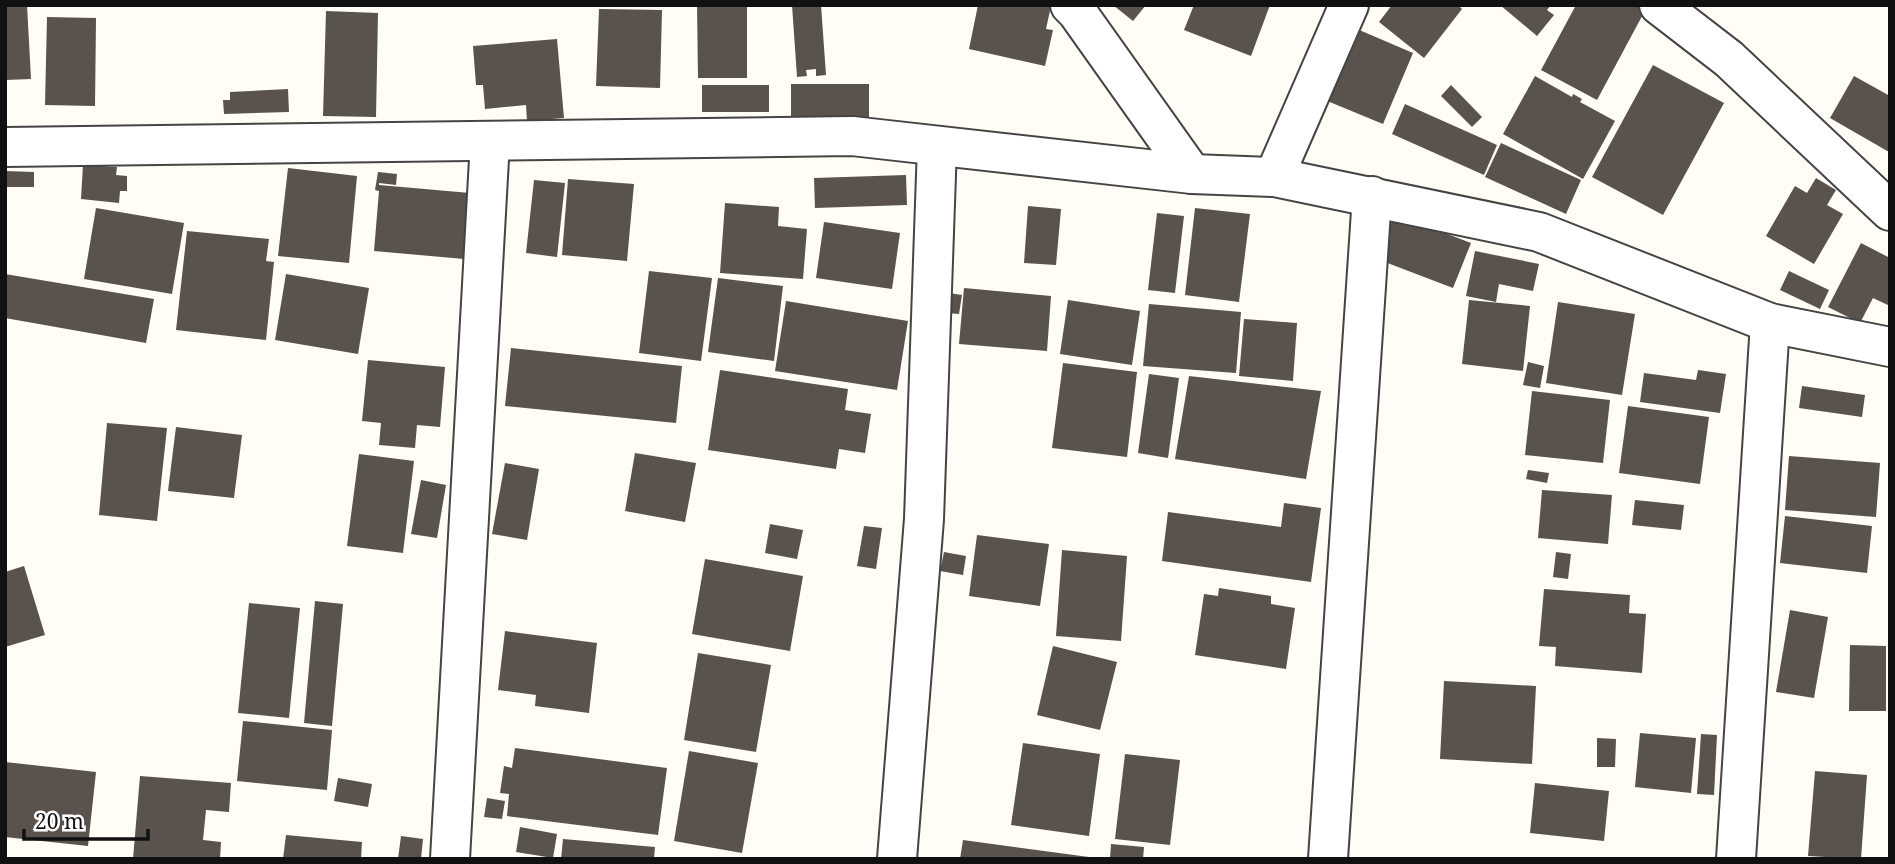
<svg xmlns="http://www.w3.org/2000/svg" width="1895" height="864" viewBox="0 0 1895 864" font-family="'Noto Serif',serif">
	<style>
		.building { fill: #5a524d }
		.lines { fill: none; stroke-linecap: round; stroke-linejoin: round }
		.minor-casing { stroke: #444; stroke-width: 42 }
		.minor { stroke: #fff; stroke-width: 38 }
	</style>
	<rect width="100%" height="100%" fill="#fffdf5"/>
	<g class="building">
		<path d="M5,5H27L31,79L5,80Z"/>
		<path d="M697,5L747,6V78H698Z"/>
		<path d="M792,5H821L826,75L816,76V69L806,70L807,76L797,77Z"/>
		<path d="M978,5L1051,6L1046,29L1053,30L1045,66L969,49Z"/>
		<path d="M1113,5H1146L1133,21Z"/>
		<path d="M1194,5H1270L1251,56L1184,30Z"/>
		<path d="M1392,5H1458L1462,9L1424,58L1379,22Z"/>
		<path d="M1500,5H1551L1547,10L1554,15L1537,36Z"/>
		<path d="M1576,5H1648L1597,100L1541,70Z"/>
		<path d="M599,9L662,10L660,88L596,86Z"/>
		<path d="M326,11L378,13L376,117L323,116Z"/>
		<path d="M47,17L96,18L95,106L45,105Z"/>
		<path d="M1350,26L1413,53L1383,124L1320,98Z"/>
		<path d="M557,39L564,118L527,121L526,105L485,109L483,85H476L473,46Z"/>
		<path d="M1653,65L1724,103L1663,215L1592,177Z"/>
		<path d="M1535,76L1572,97L1573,94L1582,99L1580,102L1615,121L1583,179L1503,134Z"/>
		<path d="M1854,76L1890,96L1889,152L1830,118Z"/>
		<path d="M791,84H869V120L791,119Z"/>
		<rect x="702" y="85" width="67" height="27"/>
		<path d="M1451,85L1482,117L1472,127L1441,96Z"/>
		<path d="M288,89L289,112L224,114L223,100H230V92Z"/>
		<path d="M1405,104L1497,145L1484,175L1392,134Z"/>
		<path d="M1501,143L1581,180L1566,214L1485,177Z"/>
		<path d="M83,165L117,167L116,175L127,176V191H120L119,203L81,199Z"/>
		<path d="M288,168L357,176L349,263L278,256Z"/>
		<path d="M5,171L34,172V187H5Z"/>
		<path d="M378,172L397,174L396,185L379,183V185L470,193L464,259L374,251L379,191L375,190Z"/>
		<path d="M906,175L907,205L815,208L814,178Z"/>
		<path d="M1816,178L1836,190L1827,205L1843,214L1814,264L1766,236L1795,186L1807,193Z"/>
		<path d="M568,179L634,184L627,261L562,255Z"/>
		<path d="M534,180L565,183L557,257L526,253Z"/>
		<path d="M725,203L779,207L778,226L807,229L803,279L720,273Z"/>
		<path d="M1028,206L1061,209L1056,265L1024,263Z"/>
		<path d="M96,208L184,223L172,294L84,279Z"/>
		<path d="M1195,208L1250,214L1239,302L1185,295Z"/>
		<path d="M1157,213L1184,216L1175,293L1148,290Z"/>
		<path d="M1395,214L1471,243L1453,288L1377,259Z"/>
		<path d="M824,222L900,233L892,289L816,278Z"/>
		<path d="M187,231L269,239L266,261L274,262L266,340L176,330Z"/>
		<path d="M1861,243L1890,258V306L1873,298L1860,323L1828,307Z"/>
		<path d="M1475,251L1539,264L1533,291L1499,284L1496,302L1466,296Z"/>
		<path d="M649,271L712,278L701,361L639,353Z"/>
		<path d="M1789,271L1829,290L1820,309L1780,290Z"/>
		<path d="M5,274L154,299L146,343L5,318Z"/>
		<path d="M286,274L369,288L358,354L275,340Z"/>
		<path d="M718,278L783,286L774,361L708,352Z"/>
		<path d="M964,288L1051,296L1047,351L959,344Z"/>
		<path d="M949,293L962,295L959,314L946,313Z"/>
		<path d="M1068,300L1140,311L1132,365L1060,354Z"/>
		<path d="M1469,300L1530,306L1523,371L1462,364Z"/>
		<path d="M786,301L908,321L897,390L775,371Z"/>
		<path d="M1558,302L1635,314L1622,395L1546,383Z"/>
		<path d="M1149,304L1241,312L1236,373L1143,366Z"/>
		<path d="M1244,319L1297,323L1293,381L1239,376Z"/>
		<path d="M511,348L682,366L676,423L505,406Z"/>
		<path d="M368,360L445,367L440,427L417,425L415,448L379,445L381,423L362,421Z"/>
		<path d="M1528,362L1544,366L1540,388L1523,385Z"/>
		<path d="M1063,363L1137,372L1127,457L1052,448Z"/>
		<path d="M720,370L848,389L845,410L871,414L865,453L839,449L836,469L708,450Z"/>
		<path d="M1698,370L1726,374L1720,413L1640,402L1644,373L1696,380Z"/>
		<path d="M1149,374L1179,378L1168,458L1138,453Z"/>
		<path d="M1189,376L1321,391L1306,479L1175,459Z"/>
		<path d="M1802,386L1865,395L1862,417L1799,408Z"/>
		<path d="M1532,391L1610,400L1603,463L1525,455Z"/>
		<path d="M1628,406L1709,417L1700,484L1619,473Z"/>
		<path d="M107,423L167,428L157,521L99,515Z"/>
		<path d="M176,427L242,435L234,498L168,491Z"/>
		<path d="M635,453L696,463L685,522L625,511Z"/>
		<path d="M359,454L414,461L403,553L347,546Z"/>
		<path d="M1789,456L1880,463L1876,517L1785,510Z"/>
		<path d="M505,463L539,469L527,540L492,534Z"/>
		<path d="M1528,470L1549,473L1547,483L1526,479Z"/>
		<path d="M421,480L446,485L437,538L411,534Z"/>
		<path d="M1542,490L1612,495L1608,544L1538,538Z"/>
		<path d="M1635,500L1684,505L1681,530L1632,525Z"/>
		<path d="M1284,503L1321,508L1311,582L1162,561L1168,512L1281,527Z"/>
		<path d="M1785,516L1872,526L1867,573L1780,563Z"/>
		<path d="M770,524L803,530L797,559L765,553Z"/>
		<path d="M864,526L882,528L876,569L857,566Z"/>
		<path d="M977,535L1049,544L1040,606L969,596Z"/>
		<path d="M1062,550L1127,556L1121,641L1056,636Z"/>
		<path d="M944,552L966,556L963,575L940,571Z"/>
		<path d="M1556,552L1571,554L1568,579L1553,577Z"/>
		<path d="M705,559L803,576L790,651L692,634Z"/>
		<path d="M24,566L45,635L5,647V572Z"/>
		<path d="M1219,588L1271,596V604L1295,608L1286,669L1195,655L1204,594L1218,596Z"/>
		<path d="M1544,589L1630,595L1629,613L1646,614L1642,673L1555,666L1556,647L1539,646Z"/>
		<path d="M315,601L343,604L332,726L304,723Z"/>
		<path d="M249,603L300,608L289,718L238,713Z"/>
		<path d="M1790,610L1828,617L1814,698L1776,692Z"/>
		<path d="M505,631L597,643L589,713L535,706L536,695L498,690Z"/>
		<path d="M1850,645L1886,646V711H1849Z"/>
		<path d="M1053,646L1117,662L1100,730L1037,715Z"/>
		<path d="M698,653L771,665L756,752L684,740Z"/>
		<path d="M1444,681L1536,686L1532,764L1440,759Z"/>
		<path d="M243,721L332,730L327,790L237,781Z"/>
		<path d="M1640,733L1696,738L1691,793L1635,787Z"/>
		<path d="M1701,734L1717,735L1714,795L1697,794Z"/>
		<path d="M1597,738L1616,739L1615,767H1597Z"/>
		<path d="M1023,743L1100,754L1089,836L1011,825Z"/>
		<path d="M515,748L667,768L658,835L507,816L509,794L500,793L504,766L512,768Z"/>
		<path d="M689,751L758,763L742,853L674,841Z"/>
		<path d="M1125,754L1180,760L1170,845L1115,839Z"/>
		<path d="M5,762L96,772L88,846L5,837Z"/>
		<path d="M1815,771L1867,775L1861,859L1808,856Z"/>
		<path d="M140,776L231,783L229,812L206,810L203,840L221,842L220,859H133Z"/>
		<path d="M338,778L372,784L368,807L334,801Z"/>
		<path d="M1535,783L1609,791L1604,841L1530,833Z"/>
		<path d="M487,798L505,801L502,819L484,817Z"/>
		<path d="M520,827L557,834L553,858L516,852Z"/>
		<path d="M286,835L362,842L361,859H283Z"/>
		<path d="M401,836L423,839L421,859H398Z"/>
		<path d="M563,839L655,847L654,859H561Z"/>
		<path d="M963,840L1089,857V859H960Z"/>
		<path d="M1111,844L1144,847L1143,859H1110Z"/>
	</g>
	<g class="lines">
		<g class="minor-casing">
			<g id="minor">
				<path d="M1070,5L1077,12L1192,174"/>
				<path d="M1659,5L1729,59L1890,211"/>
				<path d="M5,147L852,136L1192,174L1274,177L1539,232L1770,323L1890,347"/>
				<path d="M1274,177L1349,5"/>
				<path d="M450,859L490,141"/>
				<path d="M897,859L924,519L937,146"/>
				<path d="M1328,859L1372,196"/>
				<path d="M1736,859L1770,323"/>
			</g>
		</g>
		<use href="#minor" class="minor"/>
	</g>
	<rect width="1895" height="864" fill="none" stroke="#111111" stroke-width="14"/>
	<path d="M24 829v10h124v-10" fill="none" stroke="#111111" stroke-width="3.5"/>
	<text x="35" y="829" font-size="21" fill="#111111" stroke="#ffffff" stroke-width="5" paint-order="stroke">20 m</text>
</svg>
